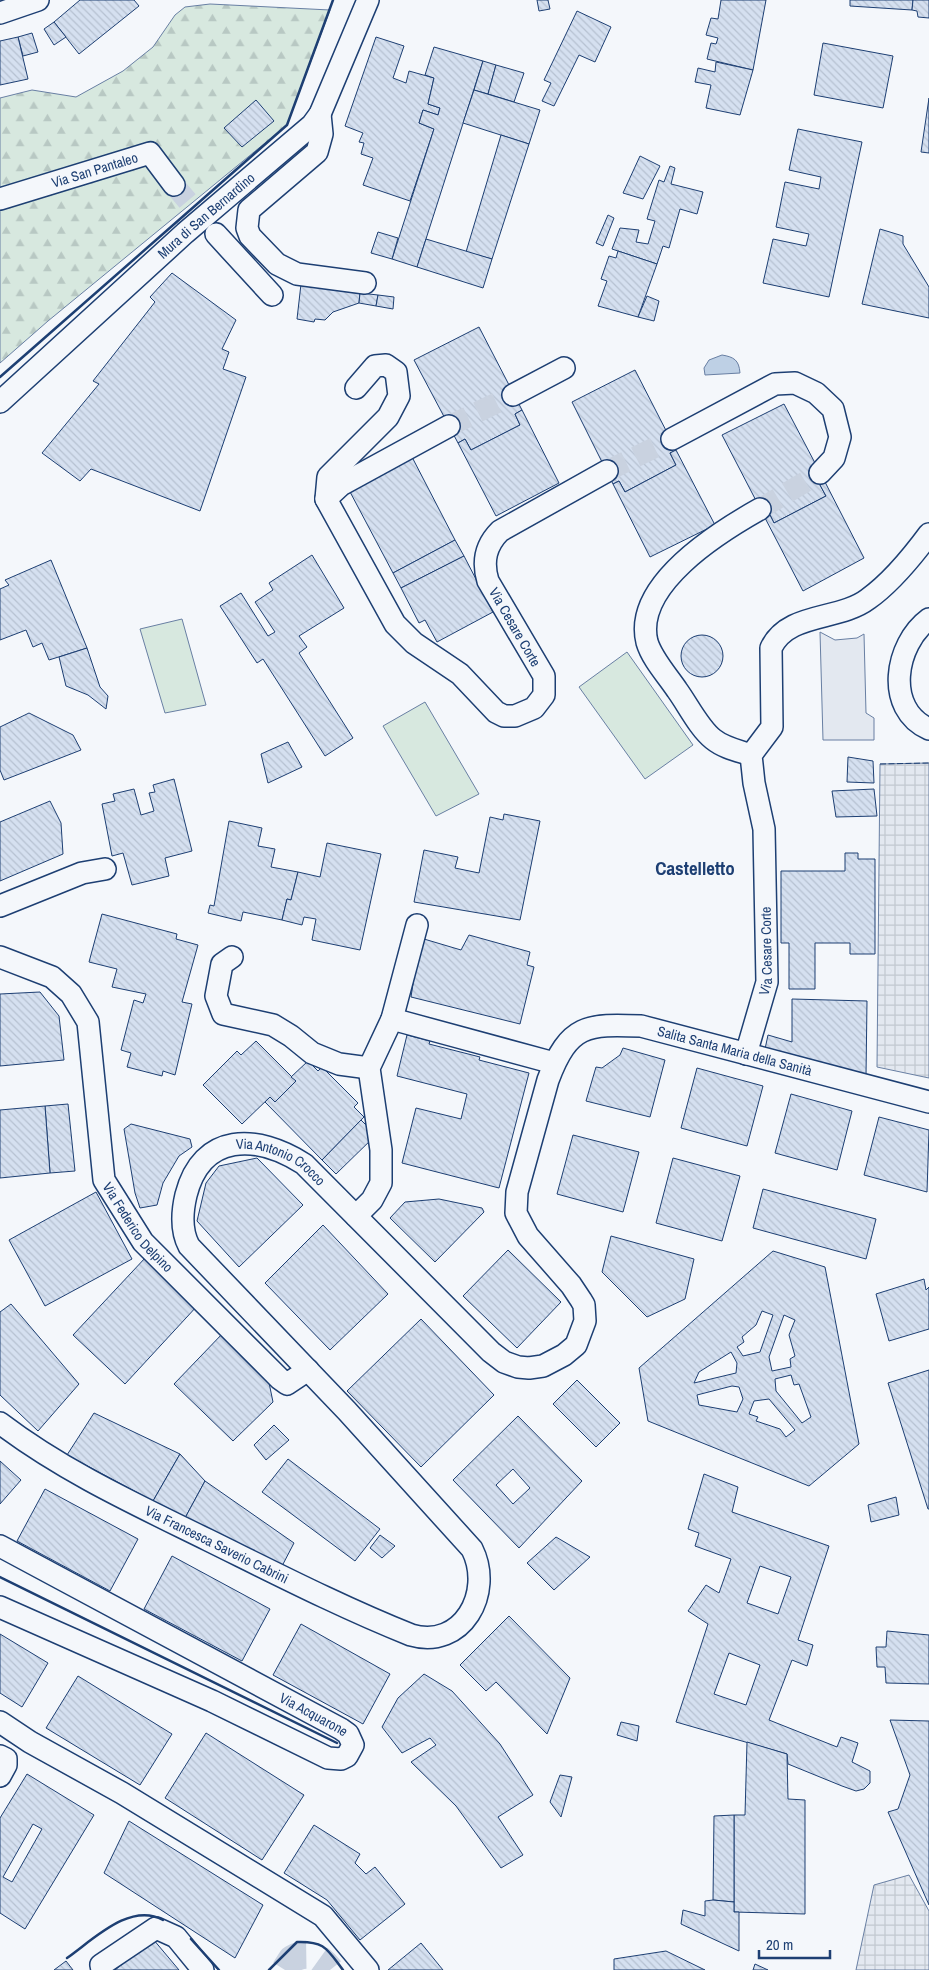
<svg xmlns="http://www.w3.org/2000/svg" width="929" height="1970" viewBox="0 0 929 1970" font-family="'Archivo Narrow',sans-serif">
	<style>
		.green { fill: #d7e8df; stroke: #687fa3 }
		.forest { fill: url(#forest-firs); stroke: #687fa3 }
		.parking { fill: #e3e8f0; stroke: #687fa3 }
		.plaza { fill: url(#plaza-grid); stroke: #687fa3 }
		.water { fill: #bed0e5; stroke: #687fa3 }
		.building { fill: url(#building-back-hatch); stroke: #1d3f73; fill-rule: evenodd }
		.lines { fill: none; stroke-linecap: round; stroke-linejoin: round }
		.street-tunnel { stroke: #c9d2e0; stroke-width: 21; stroke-dasharray: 21 11; stroke-linecap: butt }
		.secondary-tunnel { stroke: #c9d2e0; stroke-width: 28; stroke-dasharray: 28 14; stroke-linecap: butt }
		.street-casing { stroke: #1d3f73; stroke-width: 24 }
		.street { stroke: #f4f7fb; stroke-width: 21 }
		.fence { stroke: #1d3f73; stroke-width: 1; stroke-dasharray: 6 2.5; stroke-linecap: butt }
		.wall { stroke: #1d3f73; stroke-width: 2.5 }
		.labels { text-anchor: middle; stroke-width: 4; stroke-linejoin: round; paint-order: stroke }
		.street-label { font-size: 14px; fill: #1d3f73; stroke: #f4f7fb }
		.district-label { font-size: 19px; font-weight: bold; fill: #1d3f73; stroke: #f4f7fb }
	</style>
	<defs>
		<pattern id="forest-firs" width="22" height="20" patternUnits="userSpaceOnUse" patternTransform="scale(1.25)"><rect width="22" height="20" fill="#d7e8df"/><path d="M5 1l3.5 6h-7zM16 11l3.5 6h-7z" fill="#b8c8c3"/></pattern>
		<pattern id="plaza-grid" width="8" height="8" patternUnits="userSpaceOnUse" patternTransform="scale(1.25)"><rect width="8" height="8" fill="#e3e8f0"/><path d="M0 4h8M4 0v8" fill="none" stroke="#c2c8d1"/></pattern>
		<pattern id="building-back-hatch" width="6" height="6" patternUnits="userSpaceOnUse" patternTransform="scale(1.25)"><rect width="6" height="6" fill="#d5e0f0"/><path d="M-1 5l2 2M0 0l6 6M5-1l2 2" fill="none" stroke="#b6c1d1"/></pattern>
	</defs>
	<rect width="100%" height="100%" fill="#f4f7fb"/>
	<g class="green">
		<path d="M182,619L206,705L165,713L140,629Z"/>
		<path d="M627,652L693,745L645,779L579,687Z"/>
		<path d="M425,702L479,794L436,816L383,726Z"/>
	</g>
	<path class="forest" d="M210,4L330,10L287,125L48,321L0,363V98L32,90L76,97L123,71L153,47L175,15L185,7Z"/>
	<path class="parking" d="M820,632L835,640L857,638L864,634L866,713L874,718V740H823Z"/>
	<g class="plaza">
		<path d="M929,763V1078L877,1067L880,764Z"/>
		<path d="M909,1875L929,1911V1970H856L874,1885Z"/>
	</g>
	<path class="water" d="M722,355C734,357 739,360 740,373L705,375L704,368L709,360Z"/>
	<g class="building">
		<path d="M80,0H134L139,6L79,54L54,22Z"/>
		<path d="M537,0H548L550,9L539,11Z"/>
		<path d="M721,0H766L753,70L707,59L711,43L716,44L718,38L706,35L711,18L718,19Z"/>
		<path d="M850,0H913L912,10L850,6Z"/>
		<path d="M913,0H929V18L918,17L917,11L912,10Z"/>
		<path d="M577,11L611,27L595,62L579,55L554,106L542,101L551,83L544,80Z"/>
		<path d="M54,22L66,37L54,45L44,29Z"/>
		<path d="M32,33L38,52L23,56L18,37Z"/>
		<path d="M18,37L28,79L0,85V41Z"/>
		<path d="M376,37L404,46L393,78L406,83L409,71L434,78L428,104L440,108L438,115L423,110L419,123L434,129L410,201L363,185L373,158L361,154L364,143L359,142L363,133L345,126Z"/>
		<path d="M823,43L893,56L883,108L814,95Z"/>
		<path d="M434,47L483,61L417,267L392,259L434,129L419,123L423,110L438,115L440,108L428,104L434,78L425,75Z"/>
		<path d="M483,61L496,65L488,94L474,90Z"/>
		<path d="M716,62L753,70L740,115L706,108L711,85L695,82L698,68L715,72Z"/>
		<path d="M496,65L524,73L514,102L488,94Z"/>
		<path d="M474,90L540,110L529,144L463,123Z"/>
		<path d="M929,98V153L921,152Z"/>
		<path d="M256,100L274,121L242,147L224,128Z"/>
		<path d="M798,129L862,142L829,297L763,283L773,239L806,246L809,234L776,227L785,182L819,189L821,177L789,170Z"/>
		<path d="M501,135L529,144L492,259L466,252Z"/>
		<path d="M640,156L660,166L643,199L623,193Z"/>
		<path d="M670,166L675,168L671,184L703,192L697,214L680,209L669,248L663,246L657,264L612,249L620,228L639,230L636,242L648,244L655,221L647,219L659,180L664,182Z"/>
		<path d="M608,215L614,218L603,246L596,243Z"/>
		<path d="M880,229L903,236V244L929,287V318L862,304Z"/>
		<path d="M378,232L398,238L392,259L371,253Z"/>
		<path d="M426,239L492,259L483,288L417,267Z"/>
		<path d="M618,251L657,264L638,317L598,306L607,281L601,279L609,256L616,258Z"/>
		<path d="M172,273L236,320L222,349L229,352L223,369L246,377L200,511L91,469L80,481L42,453L99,384L93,381L155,302L150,297Z"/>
		<path d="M301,284L360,293L359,303L333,312L325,320L315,319L314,322L297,319Z"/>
		<path d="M360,293L378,295L376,306L359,303Z"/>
		<path d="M378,295L394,297L393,309L376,306Z"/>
		<path d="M647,296L659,301L654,321L638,317Z"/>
		<path d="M479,327L522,410L515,414L520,425L471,450L465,439L458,443L414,360Z"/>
		<path d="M635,370L676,450L670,453L676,465L625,492L619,481L613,484L572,402Z"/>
		<path d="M784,404L825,482L820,485L826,496L774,523L769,513L764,516L722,435Z"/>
		<path d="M522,410L559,483L496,516L458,443L465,439L471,450L520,425L515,414Z"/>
		<path d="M676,450L715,525L650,557L613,484L619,481L625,492L676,465L670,453Z"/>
		<path d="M412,457L455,540L393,573L349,490Z"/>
		<path d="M825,482L864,558L803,591L764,516L769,513L774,523L826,496L820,485Z"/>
		<path d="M455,540L464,556L401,588L393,573Z"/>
		<path d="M312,555L344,608L299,636L307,647L299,653L353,738L325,756L263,659L257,663L220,606L241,593L268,636L275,632L255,602L273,590L269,583Z"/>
		<path d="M464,556L493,612L437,642L425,620L419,623L401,588Z"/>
		<path d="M51,560L87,648L49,660L42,643L33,647L26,630L0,640V589L9,585L5,580Z"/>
		<circle cx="702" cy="656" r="21"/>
		<path d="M87,648L100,687L108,696L106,709L88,695L66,686L59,657Z"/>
		<path d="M29,713L73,735L81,750L4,780L0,770V727Z"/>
		<path d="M288,742L302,767L268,783L261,754Z"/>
		<path d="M848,757L873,761L874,783L847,782Z"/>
		<path d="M174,779L192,851L165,858L169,876L132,885L123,853L112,856L102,804L115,801L113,794L134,789L141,815L154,811L149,793L155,792L153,785Z"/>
		<path d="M874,789L877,816L836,817L832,791Z"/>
		<path d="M50,801L61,823L63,854L0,881V822Z"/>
		<path d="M504,814L540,821L520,920L414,902L424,850L458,857L455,868L479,873L490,817L503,820Z"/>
		<path d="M229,821L262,828L258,846L275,849L271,867L298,872L291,900L287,899L282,920L243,912L241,921L208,913L210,905L214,906Z"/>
		<path d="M327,843L381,854L360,950L312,940L316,919L304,917L302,925L282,920L287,899L291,900L298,872L320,877Z"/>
		<path d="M845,853H858V859H875V954H850V943H815V989H789V943H781V871H845Z"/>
		<path d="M102,914L177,934L176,939L198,945L182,1002L192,1004L175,1075L163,1071L162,1076L127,1067L131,1053L121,1050L134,1000L143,1003L146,994L112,987L117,969L89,962Z"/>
		<path d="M469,935L530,952L527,965L534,967L520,1024L411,997L417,957L424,939L461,950Z"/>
		<path d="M40,992L59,1016L64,1060L0,1066V994Z"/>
		<path d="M792,999L867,1001L866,1076L765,1049L768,1035L792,1042Z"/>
		<path d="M407,1035L430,1041L429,1044L480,1057L479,1060L529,1073L499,1188L402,1163L416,1108L461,1119L467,1094L397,1076Z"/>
		<path d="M256,1041L296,1081L275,1102L270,1097L242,1124L203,1085L237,1051L241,1055Z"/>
		<path d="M623,1048L665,1060L650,1117L586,1101L596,1067L602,1068L620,1055Z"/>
		<path d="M308,1061L318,1071L322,1067L358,1103L354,1107L364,1117L322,1160L265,1102L270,1097L275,1102L296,1081L291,1077Z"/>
		<path d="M697,1068L763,1086L747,1146L681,1128Z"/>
		<path d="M791,1094L852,1111L837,1170L775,1153Z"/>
		<path d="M68,1104L75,1171L50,1173L45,1106Z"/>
		<path d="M45,1106L50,1173L0,1178V1110Z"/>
		<path d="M879,1117L929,1130L927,1192L864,1175Z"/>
		<path d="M361,1120L376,1135L336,1174L322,1160Z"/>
		<path d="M131,1124L190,1139L192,1147L179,1156L163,1183L157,1205L140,1208L135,1193L124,1129Z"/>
		<path d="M573,1135L639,1152L623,1212L557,1194Z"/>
		<path d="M257,1158L303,1205L239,1267L197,1221L206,1183L219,1166Z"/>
		<path d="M673,1158L740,1176L722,1241L656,1223Z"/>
		<path d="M763,1189L876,1219L866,1259L753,1228Z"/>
		<path d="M96,1192L132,1259L45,1306L9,1240Z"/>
		<path d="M439,1199L482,1208L484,1212L435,1262L390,1218L405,1202Z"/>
		<path d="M323,1225L388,1294L330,1350L265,1283Z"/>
		<path d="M611,1236L694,1259L685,1299L647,1317L602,1272Z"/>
		<path d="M508,1250L561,1302L517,1348L463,1296Z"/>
		<path d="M773,1251L825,1267L859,1444L809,1486L648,1421L639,1368ZM762,1311L773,1315L760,1352L743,1356L737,1347L744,1342L742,1337L756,1325ZM784,1315L795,1320L789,1335L795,1356L790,1359L791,1367L772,1371L769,1357ZM731,1352L737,1363L736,1373L694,1383L699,1372ZM791,1375L794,1385L799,1384L811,1417L802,1423L776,1391L775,1379ZM732,1386L739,1387L743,1399L737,1412L699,1405L697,1395ZM769,1399L795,1430L786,1437L780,1429L756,1421L758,1417L749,1414L754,1401Z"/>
		<path d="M146,1257L198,1305L125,1384L73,1335Z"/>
		<path d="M924,1279L926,1290L929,1287V1329L889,1341L876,1294Z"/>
		<path d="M11,1304L79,1384L38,1431L0,1395V1312Z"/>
		<path d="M421,1319L494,1395L421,1467L347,1391Z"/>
		<path d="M224,1332L267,1373L273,1402L233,1441L174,1384Z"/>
		<path d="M929,1370V1509H928L888,1383Z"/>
		<path d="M577,1380L620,1423L596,1447L553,1404Z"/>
		<path d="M94,1413L180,1454L153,1501L67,1455Z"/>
		<path d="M518,1416L582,1481L519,1548L453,1480ZM513,1469L530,1488L513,1504L496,1485Z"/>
		<path d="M274,1425L289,1440L266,1460L254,1445Z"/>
		<path d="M180,1454L205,1481L185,1518L153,1501Z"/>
		<path d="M288,1459L380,1529L355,1561L262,1492Z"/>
		<path d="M0,1461L21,1480L0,1504Z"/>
		<path d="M704,1474L738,1487L732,1512L829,1546L798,1640L813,1645L807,1666L792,1660L769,1720L837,1747L841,1737L858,1743L852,1762L870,1771V1783L864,1789L856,1791L842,1786L788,1764L787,1754L676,1722L708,1624L688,1611L706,1585L719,1593L731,1559L695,1546L699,1533L688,1529ZM760,1566L791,1577L778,1614L747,1603ZM729,1653L760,1665L746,1705L714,1694Z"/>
		<path d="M205,1481L294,1543L281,1568L185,1518Z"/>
		<path d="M45,1489L138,1539L110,1591L17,1541Z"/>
		<path d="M896,1497L899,1515L871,1522L868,1505Z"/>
		<path d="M380,1535L395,1546L382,1558L370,1548Z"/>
		<path d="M556,1537L590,1557L554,1590L527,1563Z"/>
		<path d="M172,1556L270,1609L242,1661L144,1609Z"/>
		<path d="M509,1616L570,1678L547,1734L496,1682L486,1691L460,1665Z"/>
		<path d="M301,1624L390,1674L363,1724L273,1675Z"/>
		<path d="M887,1631L929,1635V1684L886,1683L885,1667H877L876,1647H886Z"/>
		<path d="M0,1634L48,1663L22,1707L0,1693Z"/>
		<path d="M424,1674L452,1691L500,1744L533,1795L498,1817L523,1855L501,1868L456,1806L411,1762L436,1745L430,1738L402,1753L382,1727L398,1698Z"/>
		<path d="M78,1676L172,1734L140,1785L46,1728Z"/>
		<path d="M890,1720L929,1721V1905L888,1812L898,1809L910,1775Z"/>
		<path d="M621,1722L639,1726L637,1741L617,1735Z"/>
		<path d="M206,1733L304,1795L262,1860L165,1798Z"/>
		<path d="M747,1742L787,1754L788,1799L805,1800V1914L734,1912V1815H745Z"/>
		<path d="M27,1774L94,1815L25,1929L0,1913V1818ZM33,1824L42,1829L12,1882L3,1877Z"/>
		<path d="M560,1775L572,1777L561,1817L550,1802Z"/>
		<path d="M734,1815V1902L713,1900L714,1816Z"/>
		<path d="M129,1821L263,1905L235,1958L104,1873Z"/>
		<path d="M314,1825L360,1854L355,1863L366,1874L375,1867L405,1904L360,1940L327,1900L284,1873Z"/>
		<path d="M713,1900L734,1902V1912H739V1951L681,1924L683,1910L705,1916V1901Z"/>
		<path d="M153,1939L179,1970H115Z"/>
		<path d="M421,1943L443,1970H388Z"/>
		<path d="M666,1951L705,1970H614V1959Z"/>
		<path d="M66,1961L73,1970H54Z"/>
		<path d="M755,1964L768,1970H753Z"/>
	</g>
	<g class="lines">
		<g class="street-tunnel">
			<path d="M174,185L214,232"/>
			<path d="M449,426L513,395"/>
			<path d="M607,471L672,439"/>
			<path d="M760,509L820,473"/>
		</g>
		<path class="secondary-tunnel" d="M285,1970L292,1959C309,1950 319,1956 330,1970"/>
		<g class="street-casing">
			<g id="street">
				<path d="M0,13L38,0"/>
				<path d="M320,114L322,134L317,152L249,210L247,228L250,236L277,264L297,274L365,283"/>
				<path id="s1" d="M0,199L150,153L174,185"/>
				<path d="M216,234L272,295"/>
				<path d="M356,388L375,366L386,365L396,372L399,396L388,417L328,477L326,499L395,624L414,643L460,674L496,712L504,716H515L534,708L544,695V676L488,581C482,561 486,545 500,531L607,471"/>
				<path d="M513,395L564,368"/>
				<path id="s2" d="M0,402L185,233L312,125L320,114L368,0"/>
				<path d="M672,439L775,384L795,383L816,393L833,409L840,437L834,458L820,473"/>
				<path d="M326,499L341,485L449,426"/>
				<path d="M929,619C895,644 884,709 929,729"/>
				<path d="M751,755C739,751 724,748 713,739C699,728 688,705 677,690C667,675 652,659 647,642C633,585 719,532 760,509"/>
				<path d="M0,906L82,873L105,869"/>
				<path id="s3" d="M0,957L52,977L71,994L88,1022L104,1180L143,1242L280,1379L287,1384L308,1370"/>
				<path d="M232,957L222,964L216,996L223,1014L273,1025L291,1036L312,1053L339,1064L369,1068"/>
				<path d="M392,1019L554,1063"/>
				<path id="s4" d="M746,1054L767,982L764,829L754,783L751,755L772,727L771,648C788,612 839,621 868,599C892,582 912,557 929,534"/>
				<path d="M356,1216L372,1200L381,1183V1150L369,1068L392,1019L417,925"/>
				<path id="s5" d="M0,1423C63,1471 137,1505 208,1540C275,1573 341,1607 411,1635C462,1650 494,1593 472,1549L347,1411L189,1246C181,1231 182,1212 186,1195C202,1132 257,1134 304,1164L491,1352L504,1362L518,1367L529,1368L543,1366L564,1355L576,1345L585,1321L584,1305L581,1300L571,1285L528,1236L516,1213L517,1192L548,1080C569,1024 587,1024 641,1026L929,1102"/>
				<path id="s6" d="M0,1546L341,1729L348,1734L353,1745L347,1756L341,1759L328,1758L212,1701L0,1607"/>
				<path d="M0,1722L30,1742L122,1793L323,1916L368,1970"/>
				<path d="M0,1756L6,1759V1765L0,1776"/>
				<path d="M102,1970L101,1965L156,1928L176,1937L203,1970"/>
			</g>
		</g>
		<use href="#street" class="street"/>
		<path class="fence" d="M880,764L929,763"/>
		<g class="wall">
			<path d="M0,377L287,125L333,0"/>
			<path d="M0,1577L337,1743"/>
			<path d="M191,1939L219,1970"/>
			<path d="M67,1958C94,1939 130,1902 163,1920"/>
			<path d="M269,1970L297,1942C325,1941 327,1949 343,1970"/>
		</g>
	</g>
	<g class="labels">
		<g class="street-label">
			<text dy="5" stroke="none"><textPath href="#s1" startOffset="99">Via San Pantaleo</textPath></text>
			<text dy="5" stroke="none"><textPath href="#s2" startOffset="278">Mura di San Bernardino</textPath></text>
			<text transform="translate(515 627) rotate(60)" y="5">Via Cesare Corte</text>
			<text dy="5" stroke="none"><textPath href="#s4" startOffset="106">Via Cesare Corte</textPath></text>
			<text dy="5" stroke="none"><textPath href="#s5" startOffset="2085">Salita Santa Maria della Sanità</textPath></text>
			<text dy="5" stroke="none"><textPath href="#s5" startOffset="1190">Via Antonio Crocco</textPath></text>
			<text dy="5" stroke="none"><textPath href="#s3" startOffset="331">Via Federico Delpino</textPath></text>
			<text dy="5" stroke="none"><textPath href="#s5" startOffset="249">Via Francesca Saverio Cabrini</textPath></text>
			<text dy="5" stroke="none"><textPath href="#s6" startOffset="356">Via Acquarone</textPath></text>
		</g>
		<g class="district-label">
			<text x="695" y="875">Castelletto</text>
		</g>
	</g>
	<path d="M759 1950v8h71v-8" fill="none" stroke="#1d3f73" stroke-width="2.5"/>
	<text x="766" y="1950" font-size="15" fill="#1d3f73" stroke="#f4f7fb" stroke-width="4" paint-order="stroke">20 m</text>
</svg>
